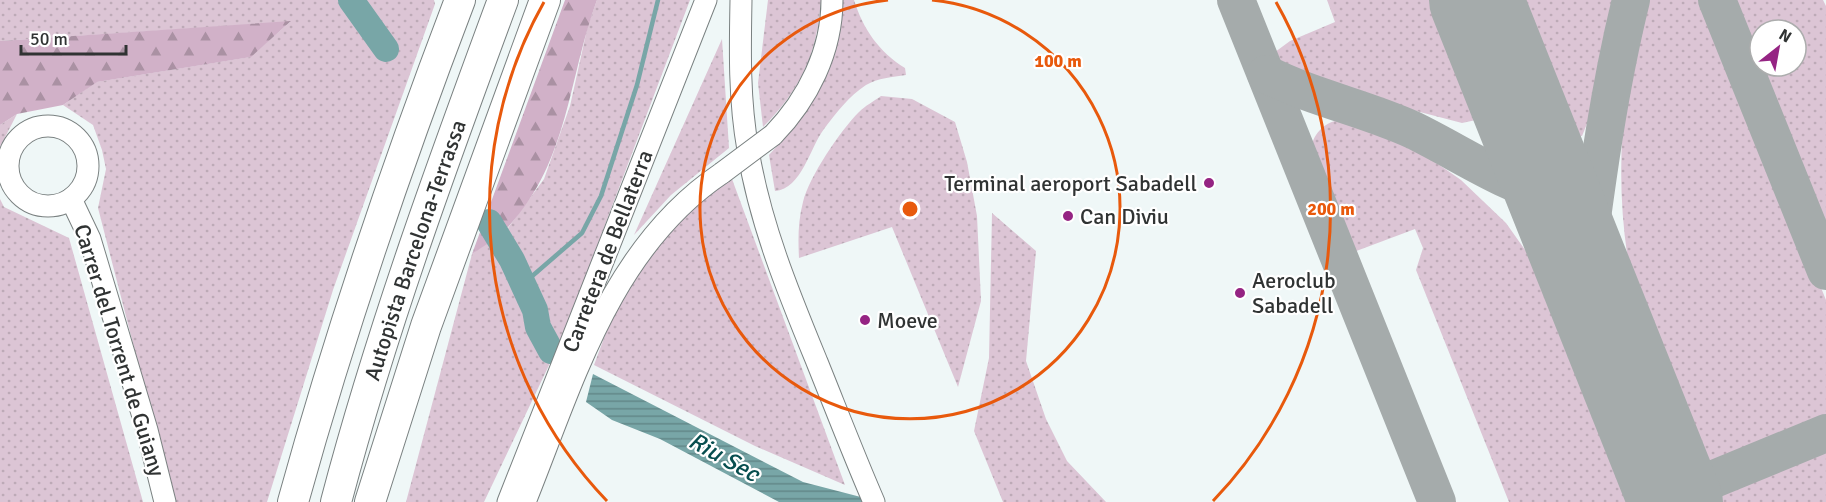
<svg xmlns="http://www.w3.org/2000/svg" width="1826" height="502" viewBox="0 0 1826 502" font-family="Signika,sans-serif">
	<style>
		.grass { fill: url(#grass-dots); fill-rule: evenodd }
		.forest { fill: url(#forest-firs) }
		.water { fill: url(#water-rules) }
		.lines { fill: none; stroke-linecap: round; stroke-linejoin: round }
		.stream { stroke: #78a6a7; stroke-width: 4.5 }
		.river { stroke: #78a6a7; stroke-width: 26 }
		.taxiway { stroke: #a5abab; stroke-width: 38 }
		.runway { stroke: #a5abab; stroke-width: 94 }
		.minor-casing { stroke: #7a8181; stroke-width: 23 }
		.highway-casing { stroke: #7a8181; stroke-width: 32 }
		.minor { stroke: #fff; stroke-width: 21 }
		.highway { stroke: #fff; stroke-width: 30 }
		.minor-bridge-casing { stroke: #7a8181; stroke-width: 23; stroke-linecap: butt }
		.minor-bridge { stroke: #fff; stroke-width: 21 }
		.ring { fill: none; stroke: #e8590c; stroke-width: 3 }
		.poi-dot { fill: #952483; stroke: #fff; stroke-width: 2 }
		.labels { text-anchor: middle; stroke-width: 4.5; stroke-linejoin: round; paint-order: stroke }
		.poi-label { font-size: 22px; fill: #303333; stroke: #fff; text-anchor: start }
		.street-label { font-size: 22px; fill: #303333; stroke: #fff }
		.water-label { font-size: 24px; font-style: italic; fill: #074e4f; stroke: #fff }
		.centre { fill: #e8590c; stroke: #fff; stroke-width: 3 }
		.ring-label { font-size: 18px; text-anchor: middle; font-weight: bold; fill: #e8590c; stroke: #fff; stroke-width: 4.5; stroke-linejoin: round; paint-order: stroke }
	</style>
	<defs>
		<pattern id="grass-dots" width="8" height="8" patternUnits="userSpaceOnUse" patternTransform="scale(1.5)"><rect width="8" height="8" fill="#dcc5d5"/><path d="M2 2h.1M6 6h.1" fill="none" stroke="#bdaab7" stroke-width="1.8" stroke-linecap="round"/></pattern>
		<pattern id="forest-firs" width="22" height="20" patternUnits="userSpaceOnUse" patternTransform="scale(1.5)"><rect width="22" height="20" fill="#d1b1c8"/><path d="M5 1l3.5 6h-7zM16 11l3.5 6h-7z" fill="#aa91a3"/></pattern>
		<pattern id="water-rules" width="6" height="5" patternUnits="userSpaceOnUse" patternTransform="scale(1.5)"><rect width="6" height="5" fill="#78a6a7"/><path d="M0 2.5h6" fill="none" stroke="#638889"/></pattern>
	</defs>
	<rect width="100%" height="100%" fill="#eff7f7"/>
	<g class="grass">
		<path d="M0,0H434L435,4L333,290L267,502H174L98,208L106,169L102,150L93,125L63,105L96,82L250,57L290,22L0,41Z"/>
		<path d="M597,0H690L552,365L550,363L484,502H406L472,254L508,228L544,179L570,106L588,25Z"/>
		<path d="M768,0H821C817,54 801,89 763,127L758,83Z"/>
		<path d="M843,0H854C863,29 879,52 905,68L906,75C892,77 878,78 866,85C849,96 836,113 824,129C810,147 802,189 775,191L769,155C782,141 794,128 804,111C819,88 840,27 843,0Z"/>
		<path d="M1327,0H1438L1479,101L1480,112L1476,120L1462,123L1309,83L1289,73L1271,55L1290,41L1335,22Z"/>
		<path d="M1510,0H1618L1593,109L1582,136L1570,135L1562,129Z"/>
		<path d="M1646,0H1704L1826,300V420L1765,448L1707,469L1694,461C1677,417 1655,373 1643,329C1612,218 1615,110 1646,0Z"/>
		<path d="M1730,0H1823L1826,6V238ZM1760,30H1796V66H1760Z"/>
		<path d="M722,39L729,148L671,195L634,235Z"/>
		<path d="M881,96L912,99L955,122L967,162L977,216L981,301L958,387L892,227L799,258C798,239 798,221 803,202C809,177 840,131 859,112C865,106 874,101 881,96Z"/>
		<path d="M17,114L0,147V125Z"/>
		<path d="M1339,120L1366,124L1405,141L1461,180L1506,223L1545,278L1572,333L1633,486L1631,496L1626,502H1509L1416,270L1423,248L1415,229L1351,253L1311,151C1312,135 1323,123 1339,120Z"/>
		<path d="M732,179L845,485L755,446L594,365L607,330L636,273L686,211Z"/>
		<path d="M0,199L4,207L69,238L143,502H0Z"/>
		<path d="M992,213L1036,251L1026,361L1046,419L1067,461L1106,502H1003L974,431L989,358Z"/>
		<path d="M1826,447V502H1714L1717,493L1724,488Z"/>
	</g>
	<g class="forest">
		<path d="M565,0H597C568,79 569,160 509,226C499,237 484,246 472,254Z"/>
		<path d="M291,21L251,57L97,82L63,105L17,114L0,125V41Z"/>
	</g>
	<path class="water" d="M593,374L803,482L880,502H779L660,439L612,420L586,402Z"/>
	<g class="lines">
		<path class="stream" d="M523,284L582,233L601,196L637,85L658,0"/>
		<g class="river">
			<path d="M351,0L386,49"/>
			<path d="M489,222L512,260L535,310L538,327L551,351"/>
		</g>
		<g class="taxiway">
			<path d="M1236,0L1437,502"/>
			<path d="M1717,0L1826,271"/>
			<path d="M1266,74C1313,98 1365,108 1413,130C1460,153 1503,183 1554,197"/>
			<path d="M1585,269C1597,179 1609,89 1631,0"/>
			<path d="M1658,502L1826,433"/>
		</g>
		<path class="runway" d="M1476,0L1676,502"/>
		<g class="minor-casing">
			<g id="minor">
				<path d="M741,0C740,50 739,100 748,150C760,224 789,294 817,362C836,409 854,456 874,502"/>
				<circle cx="48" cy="166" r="40"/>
				<path d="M773,135C808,99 832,51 832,0"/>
				<path d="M71,199L90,239L147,430L165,502"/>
				<path d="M508,502L706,0"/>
				<path d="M525,502C573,383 610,248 722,173"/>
			</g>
		</g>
		<g class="highway-casing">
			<g id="highway">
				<path d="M293,502C340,332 397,165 460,0"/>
				<path id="s1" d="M336,502C381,331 442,165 503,0"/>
				<path d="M370,502L426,326L545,0"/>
			</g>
		</g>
		<use href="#minor" class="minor"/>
		<use href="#highway" class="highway"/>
		<g class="minor-bridge-casing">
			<path id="minor-bridge" d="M722,173L773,135"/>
		</g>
		<use href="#minor-bridge" class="minor-bridge"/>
	</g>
	<g class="ring">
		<path d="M932 0A210 210 0 1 1 888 0"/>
		<path d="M607 501A421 421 0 0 1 544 2M1276 2A421 421 0 0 1 1213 501"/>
	</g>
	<g class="poi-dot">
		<circle cx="1209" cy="183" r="6"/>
		<circle cx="1068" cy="216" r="6"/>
		<circle cx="1240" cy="293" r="6"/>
		<circle cx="865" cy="320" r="6"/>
	</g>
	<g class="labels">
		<g class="poi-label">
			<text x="1197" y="191" text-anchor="end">Terminal aeroport Sabadell</text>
			<text x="1080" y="224">Can Diviu</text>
			<text x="1252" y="288">Aeroclub<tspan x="1252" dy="25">Sabadell</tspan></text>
			<text x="877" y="328">Moeve</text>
		</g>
		<g class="street-label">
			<text dy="8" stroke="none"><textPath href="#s1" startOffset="264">Autopista Barcelona-Terrassa</textPath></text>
			<text transform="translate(607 251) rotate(-69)" y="8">Carretera de Bellaterra</text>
			<text transform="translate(120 350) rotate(73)" y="8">Carrer del Torrent de Guiany</text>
		</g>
		<g class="water-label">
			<text transform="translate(724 457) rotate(29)" y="8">Riu Sec</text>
		</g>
	</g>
	<circle cx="910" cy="209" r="9" class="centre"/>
	<g class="ring-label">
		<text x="1058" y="67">100 m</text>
		<text x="1331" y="215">200 m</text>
	</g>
	<g transform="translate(1778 48) rotate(31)"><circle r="28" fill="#ffffff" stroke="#acadad" stroke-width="1.5"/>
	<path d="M0-4.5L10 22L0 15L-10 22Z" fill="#952483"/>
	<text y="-9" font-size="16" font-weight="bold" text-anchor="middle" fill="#303333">N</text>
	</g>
	<path d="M21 45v9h105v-9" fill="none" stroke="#303333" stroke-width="3"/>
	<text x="30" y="45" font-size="18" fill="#303333" stroke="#ffffff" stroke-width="4.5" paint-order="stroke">50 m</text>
</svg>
